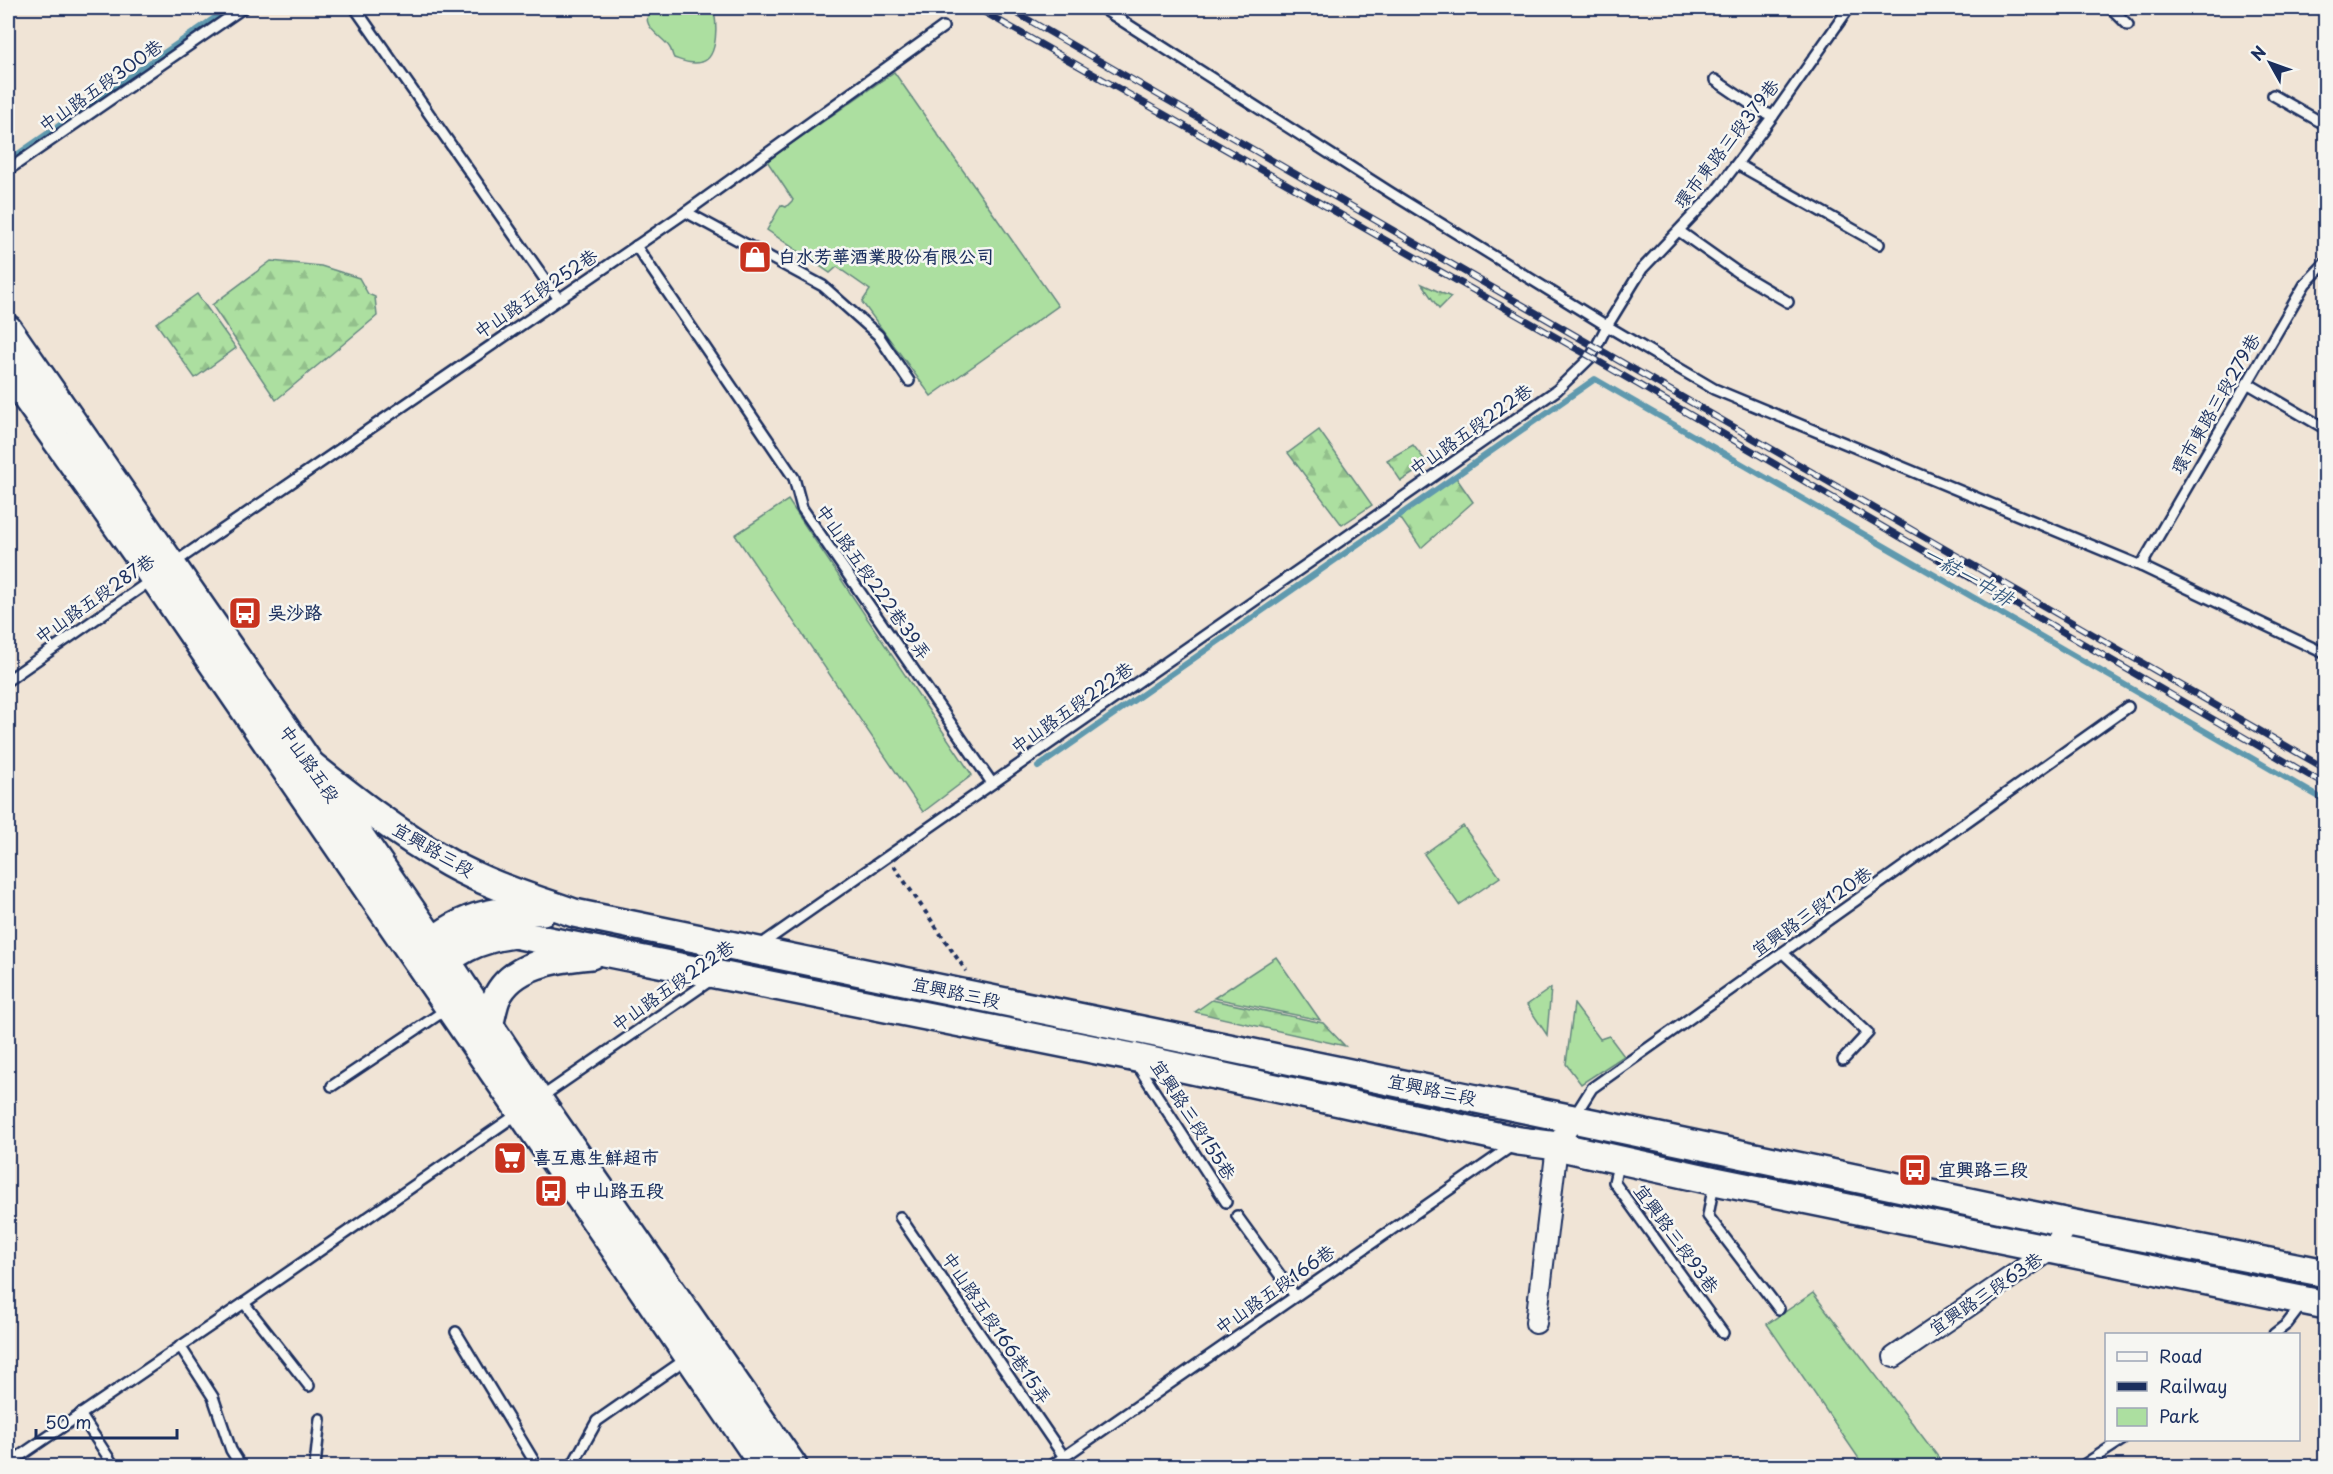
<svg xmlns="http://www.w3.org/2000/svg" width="2333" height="1474" viewBox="0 0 2333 1474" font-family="'Playpen Sans','LXGW WenKai TC',sans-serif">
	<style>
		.green { fill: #acdfa0; stroke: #64877f; stroke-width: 1.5 }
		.forest { fill: url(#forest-firs); stroke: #64877f; stroke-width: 1.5 }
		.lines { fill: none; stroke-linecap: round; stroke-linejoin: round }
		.stream { stroke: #5f99ae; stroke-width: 6 }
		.lane-casing { stroke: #1b2f5e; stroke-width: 14 }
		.street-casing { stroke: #1b2f5e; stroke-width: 24 }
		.secondary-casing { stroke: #1b2f5e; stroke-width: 32 }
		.path { stroke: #1b2f5e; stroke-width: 4; stroke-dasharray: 4.5 4.5; stroke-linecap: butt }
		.lane { stroke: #f6f6f2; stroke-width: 9 }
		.street { stroke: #f6f6f2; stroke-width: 20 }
		.secondary { stroke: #f6f6f2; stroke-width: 27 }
		.rail-casing { stroke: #1b2f5e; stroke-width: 7 }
		.rail { stroke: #f6f6f2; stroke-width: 4.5; stroke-dasharray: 14; stroke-linecap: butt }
		.labels { text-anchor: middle; stroke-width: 5; stroke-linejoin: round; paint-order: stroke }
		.street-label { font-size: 18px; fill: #1b2f5e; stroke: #f6f6f2 }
		.poi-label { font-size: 18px; font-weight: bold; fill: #1b2f5e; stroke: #f6f6f2; text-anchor: start }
		.water-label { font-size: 20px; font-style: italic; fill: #385b80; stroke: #f6f6f2 }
	</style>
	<defs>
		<pattern id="forest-firs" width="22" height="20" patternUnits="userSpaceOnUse" patternTransform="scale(1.5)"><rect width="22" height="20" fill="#acdfa0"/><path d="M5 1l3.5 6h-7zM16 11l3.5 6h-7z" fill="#93c08c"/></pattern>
	</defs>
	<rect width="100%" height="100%" fill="#f0e4d6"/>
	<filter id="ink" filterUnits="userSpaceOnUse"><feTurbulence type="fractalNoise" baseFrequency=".0167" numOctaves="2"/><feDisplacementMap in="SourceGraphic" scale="12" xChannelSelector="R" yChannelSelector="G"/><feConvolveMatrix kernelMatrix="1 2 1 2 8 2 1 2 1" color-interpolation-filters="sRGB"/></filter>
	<g filter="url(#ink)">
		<g class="green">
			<path d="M651,8H713C717,21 719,57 702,62C692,65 683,61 674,58C672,55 672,51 670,48C662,35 638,27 651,8Z"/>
			<path d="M894,72L1058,306L931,396L862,302L870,290L837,267L830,273L767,230L781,205L786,207L793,200L767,161Z"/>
			<path d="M788,500L972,775L923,812L735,535Z"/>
			<path d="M1463,826L1500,877L1459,905L1424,854Z"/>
			<path d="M1276,957L1320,1020L1214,998Z"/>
			<path d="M1551,988L1547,1035L1527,1005Z"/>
			<path d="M1574,1004L1600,1039L1609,1036L1624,1056L1581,1084L1566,1064Z"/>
			<path d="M1813,1293L1945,1466H1864L1767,1324Z"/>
		</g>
		<g class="forest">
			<path d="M271,261L321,266L359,278L368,294L375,297L377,316L276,400L212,305Z"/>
			<path d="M1422,284L1451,297L1439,309Z"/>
			<path d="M197,294L236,348L195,378L156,323Z"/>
			<path d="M1319,430L1372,505L1342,525L1288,453Z"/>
			<path d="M1413,445L1428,464L1401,481L1387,460Z"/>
			<path d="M1455,476L1473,502L1421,548L1399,516Z"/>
			<path d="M1212,1000L1323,1023L1345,1046L1195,1012Z"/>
		</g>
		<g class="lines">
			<g class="stream">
				<path d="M8,161L229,8"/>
				<path d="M1038,767L1595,379L2326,801"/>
			</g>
			<g class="lane-casing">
				<g id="lane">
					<path d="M355,8L558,298"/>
					<path d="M1102,8L1391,193L1607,326L1714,389L2141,566L2326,654"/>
					<path d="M2111,8L2128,25"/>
					<path d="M1715,80L1759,110L1773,116"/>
					<path d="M2273,95L2326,125"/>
					<path d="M1737,164L1879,244"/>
					<path d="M8,170L243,8"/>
					<path d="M686,212L943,27"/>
					<path d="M1679,231L1737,272L1788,302"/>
					<path d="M636,246L794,478L802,508L992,783"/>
					<path d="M2247,383L2326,429"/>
					<path d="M174,563L686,212L823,286L878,335L909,381"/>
					<path d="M2141,566L2305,284L2326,262"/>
					<path d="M8,680L153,579"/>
					<path d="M759,946L1557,390L1591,357L1607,326L1642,269L1716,191L1773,116L1849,8"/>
					<path d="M1783,953L1868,1033L1843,1060"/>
					<path d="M1136,1063L1226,1202"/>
					<path d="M332,1086L447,1009"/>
					<path d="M540,1098L711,980"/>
					<path d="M1575,1115L1592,1088L2128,707"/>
					<path d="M1619,1161L1614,1182L1723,1333"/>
					<path d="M1714,1183L1708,1216L1779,1309"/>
					<path d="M1237,1216L1295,1296"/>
					<path d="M900,1217L1064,1457"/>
					<path d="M244,1303L309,1386"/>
					<path d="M456,1332L537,1466"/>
					<path d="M2274,1334L2287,1324L2303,1303"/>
					<path d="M180,1346L213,1397L231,1450L241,1466"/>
					<path d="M80,1414L114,1466"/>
					<path d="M8,1464L244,1303L519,1113"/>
					<path d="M315,1466L320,1419"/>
					<path d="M572,1466L597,1421L686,1359"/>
					<path d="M1051,1466L1512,1146"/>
					<path d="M2082,1466L2122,1440"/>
				</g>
			</g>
			<g class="street-casing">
				<g id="street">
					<path d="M1536,1323L1557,1146L1573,1119"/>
					<path d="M1894,1357L2052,1249L2069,1223"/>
				</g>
			</g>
			<g class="secondary-casing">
				<g id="secondary">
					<path d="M8,329L446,960L538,1099L793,1466"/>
					<path d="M8,372L154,578L764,1466"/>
					<path d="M306,761C352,798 398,834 449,863C488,885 532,898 574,913L1573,1119L2069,1223L2326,1273"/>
					<path d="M419,953C458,917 491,908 543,911"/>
					<path d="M428,977C454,951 477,939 514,934L1132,1057L1519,1141L1557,1146L1715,1181L2326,1305"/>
					<path d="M489,1027C491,1018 493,1007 496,999C511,964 557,958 591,955"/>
				</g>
			</g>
			<path class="path" d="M894,866L966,971"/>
			<use href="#lane" class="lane"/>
			<use href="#street" class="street"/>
			<use href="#secondary" class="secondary"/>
			<g class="rail-casing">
				<g id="rail">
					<path d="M977,8L1591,357L2326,785"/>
					<path d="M1008,8L2326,769"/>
				</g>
			</g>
			<use href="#rail" class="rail"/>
		</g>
	</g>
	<defs>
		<g id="shop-square" transform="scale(1.725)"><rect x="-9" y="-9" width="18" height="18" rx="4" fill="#c8321e" stroke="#f6f6f2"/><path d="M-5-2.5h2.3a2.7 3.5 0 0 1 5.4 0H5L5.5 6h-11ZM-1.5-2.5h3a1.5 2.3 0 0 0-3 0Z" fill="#fff"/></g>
		<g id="bus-square" transform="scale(1.725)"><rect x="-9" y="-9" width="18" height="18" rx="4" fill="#c8321e" stroke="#f6f6f2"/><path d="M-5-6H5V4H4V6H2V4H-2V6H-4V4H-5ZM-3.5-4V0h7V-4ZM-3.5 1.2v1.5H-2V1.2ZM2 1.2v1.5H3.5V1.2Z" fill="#fff"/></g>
		<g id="supermarket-square" transform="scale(1.725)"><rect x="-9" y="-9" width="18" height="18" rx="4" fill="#c8321e" stroke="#f6f6f2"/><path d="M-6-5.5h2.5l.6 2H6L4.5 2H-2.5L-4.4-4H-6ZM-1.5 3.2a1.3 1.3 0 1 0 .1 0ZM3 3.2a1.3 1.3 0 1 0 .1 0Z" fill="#fff"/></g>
	</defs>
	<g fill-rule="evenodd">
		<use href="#shop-square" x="755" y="257"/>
		<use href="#bus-square" x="245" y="613"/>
		<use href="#supermarket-square" x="510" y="1158"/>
		<use href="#bus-square" x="1915" y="1170"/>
		<use href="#bus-square" x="551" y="1191"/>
	</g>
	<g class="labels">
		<g class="street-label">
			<text transform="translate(101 86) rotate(-35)" y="6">中山路五段300巷</text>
			<text transform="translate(1727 144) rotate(-52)" y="6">環市東路三段379巷</text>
			<text transform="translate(536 294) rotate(-34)" y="6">中山路五段252巷</text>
			<text transform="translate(2216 404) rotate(-60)" y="6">環市東路三段279巷</text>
			<text transform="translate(1471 430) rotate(-35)" y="6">中山路五段222巷</text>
			<text transform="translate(873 582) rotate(55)" y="6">中山路五段222巷39弄</text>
			<text transform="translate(95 599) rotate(-35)" y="6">中山路五段287巷</text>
			<text transform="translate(1072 708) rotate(-35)" y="6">中山路五段222巷</text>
			<text transform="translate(309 764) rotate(55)" y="6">中山路五段</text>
			<text transform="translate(433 850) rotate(30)" y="6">宜興路三段</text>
			<text transform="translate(1812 912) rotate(-35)" y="6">宜興路三段120巷</text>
			<text transform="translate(673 986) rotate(-35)" y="6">中山路五段222巷</text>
			<text transform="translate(956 993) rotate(12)" y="6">宜興路三段</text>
			<text transform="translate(1432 1090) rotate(12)" y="6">宜興路三段</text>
			<text transform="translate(1193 1120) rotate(57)" y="6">宜興路三段155巷</text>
			<text transform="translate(1676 1239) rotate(54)" y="6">宜興路三段93巷</text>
			<text transform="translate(1275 1290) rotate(-35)" y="6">中山路五段166巷</text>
			<text transform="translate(1986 1294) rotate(-34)" y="6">宜興路三段63巷</text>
			<text transform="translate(996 1328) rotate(56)" y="6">中山路五段166巷15弄</text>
		</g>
		<g class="poi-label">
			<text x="778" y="263">白水芳華酒業股份有限公司</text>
			<text x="268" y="619">吳沙路</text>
			<text x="533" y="1164">喜互惠生鮮超市</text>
			<text x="1938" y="1176">宜興路三段</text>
			<text x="574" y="1197">中山路五段</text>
		</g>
		<g class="water-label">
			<text transform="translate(1968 576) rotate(30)" y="7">一結一中排</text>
		</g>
	</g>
	<rect width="2333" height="1474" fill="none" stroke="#f6f6f2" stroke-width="30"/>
	<rect x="15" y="15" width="2303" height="1444" fill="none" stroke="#1b2f5e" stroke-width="2" filter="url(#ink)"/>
	<rect x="2105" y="1333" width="195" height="108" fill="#f6f6f2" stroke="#9ea6b7" stroke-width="1.5"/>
	<rect x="2117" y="1352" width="30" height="9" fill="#f6f6f2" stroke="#9ea6b7" stroke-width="1.5"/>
	<text x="2159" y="1363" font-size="18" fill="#1b2f5e">Road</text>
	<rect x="2117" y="1382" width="30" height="9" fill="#1b2f5e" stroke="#9ea6b7" stroke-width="1.5"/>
	<text x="2159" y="1393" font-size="18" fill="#1b2f5e">Railway</text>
	<rect x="2117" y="1408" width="30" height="18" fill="#acdfa0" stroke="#9ea6b7" stroke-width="1.5"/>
	<text x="2159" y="1423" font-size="18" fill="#1b2f5e">Park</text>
	<g transform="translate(2270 63) rotate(310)" stroke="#f6f6f2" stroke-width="4.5" paint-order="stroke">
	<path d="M0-4.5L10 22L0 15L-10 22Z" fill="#1b2f5e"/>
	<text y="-9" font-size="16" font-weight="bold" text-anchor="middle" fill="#1b2f5e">N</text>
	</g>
	<path d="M36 1429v9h141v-9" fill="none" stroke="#1b2f5e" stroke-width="3"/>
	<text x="45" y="1429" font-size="18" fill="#1b2f5e" stroke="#f6f6f2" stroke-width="4.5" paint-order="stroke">50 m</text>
</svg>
